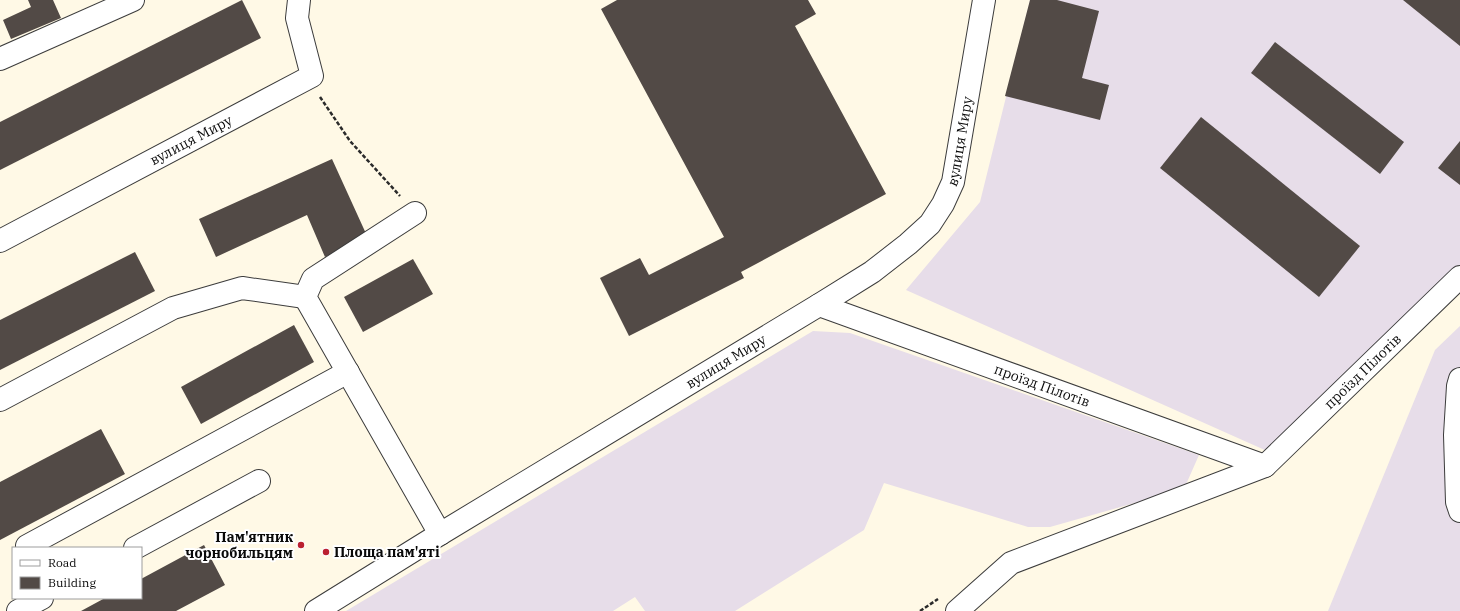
<svg xmlns="http://www.w3.org/2000/svg" width="1460" height="611" viewBox="0 0 1460 611" font-family="'IBM Plex Serif',serif">
	<style>
		.industrial { fill: #e7dde9 }
		.building { fill: #524a46 }
		.lines { fill: none; stroke-linecap: round; stroke-linejoin: round }
		.minor-casing { stroke: #3c3c3c; stroke-width: 24 }
		.path { stroke: #2b2b2b; stroke-width: 2.5; stroke-dasharray: 4 2; stroke-linecap: butt }
		.minor { stroke: #fff; stroke-width: 22 }
		.poi-dot { fill: #bb2031; stroke: #fff; stroke-width: 1.5 }
		.labels { text-anchor: middle; stroke-width: 4; stroke-linejoin: round; paint-order: stroke }
		.street-label { font-size: 14px; fill: #090909; stroke: #fff }
		.poi-label { font-size: 14px; font-weight: bold; fill: #090909; stroke: #fff; text-anchor: end }
	</style>
	<rect width="100%" height="100%" fill="#fff9e6"/>
	<g class="industrial">
		<path d="M1030,0H1460V266L1267,451L906,290L980,202Z"/>
		<path d="M1460,326V611H1328L1435,350Z"/>
		<path d="M813,331L850,333L1199,455L1184,489L1050,527H1028L884,483L864,530L735,611H645L635,597L613,611H346Z"/>
	</g>
	<g class="building">
		<path d="M28,0H53L61,18L11,39L3,20L31,7Z"/>
		<path d="M242,0L261,38L0,170V122Z"/>
		<path d="M617,0H808L816,14L795,26L886,194L741,272L744,278L629,336L600,278L640,258L649,275L724,237L601,9Z"/>
		<path d="M1030,0H1057L1099,11L1082,78L1109,85L1100,120L1005,96Z"/>
		<path d="M1403,0H1460V46Z"/>
		<path d="M1275,42L1404,142L1380,174L1251,73Z"/>
		<path d="M1201,117L1360,246L1319,297L1160,168Z"/>
		<path d="M1460,141V185L1438,168Z"/>
		<path d="M332,159L368,238L325,257L307,215L216,257L199,219Z"/>
		<path d="M135,252L155,291L0,370V320Z"/>
		<path d="M413,259L433,294L363,332L344,297Z"/>
		<path d="M294,325L314,362L201,424L181,387Z"/>
		<path d="M101,429L125,474L0,540V482Z"/>
		<path d="M204,545L225,585L176,611H81L105,598H141V579Z"/>
	</g>
	<g class="lines">
		<g class="minor-casing">
			<g id="minor">
				<path d="M0,59L133,0"/>
				<path d="M415,213L313,279L305,297L440,534"/>
				<path id="s1" d="M0,241L312,76L297,18L299,0"/>
				<path id="s2" d="M819,305L1265,466"/>
				<path d="M1460,379L1458,386L1455,435L1457,502L1460,511"/>
				<path d="M0,400L173,308L242,288L305,297"/>
				<path d="M27,546L348,372"/>
				<path d="M135,548L259,481"/>
				<path d="M18,611L42,598"/>
				<path id="s3" d="M316,611L440,534L819,305L872,272L908,244L930,224L943,204L953,182L984,0"/>
				<path id="s4" d="M957,611L1011,563L1265,466L1460,277"/>
			</g>
		</g>
		<g class="path">
			<path d="M320,97L350,141L400,196"/>
			<path d="M920,611L938,599"/>
		</g>
		<use href="#minor" class="minor"/>
	</g>
	<g class="poi-dot">
		<circle cx="301" cy="545" r="4"/>
		<circle cx="326" cy="552" r="4"/>
	</g>
	<g class="labels">
		<g class="street-label">
			<text dy="5" stroke="none"><textPath href="#s1" startOffset="216">вулиця Миру</textPath></text>
			<text dy="5" stroke="none"><textPath href="#s3" startOffset="816">вулиця Миру</textPath></text>
			<text dy="5" stroke="none"><textPath href="#s3" startOffset="480">вулиця Миру</textPath></text>
			<text dy="5" stroke="none"><textPath href="#s4" startOffset="480">проїзд Пілотів</textPath></text>
			<text dy="5" stroke="none"><textPath href="#s2" startOffset="237">проїзд Пілотів</textPath></text>
		</g>
		<g class="poi-label">
			<text x="293" y="542">Пам'ятник<tspan x="293" dy="16">чорнобильцям</tspan></text>
			<text x="334" y="557" text-anchor="start">Площа пам'яті</text>
		</g>
	</g>
	<rect x="12" y="547" width="130" height="52" fill="#ffffff" stroke="#9d9d9d"/>
	<rect x="20" y="560" width="20" height="6" fill="#ffffff" stroke="#9d9d9d"/>
	<text x="48" y="567" font-size="12" fill="#090909">Road</text>
	<rect x="20" y="577" width="20" height="12" fill="#524a46" stroke="#9d9d9d"/>
	<text x="48" y="587" font-size="12" fill="#090909">Building</text>
</svg>
